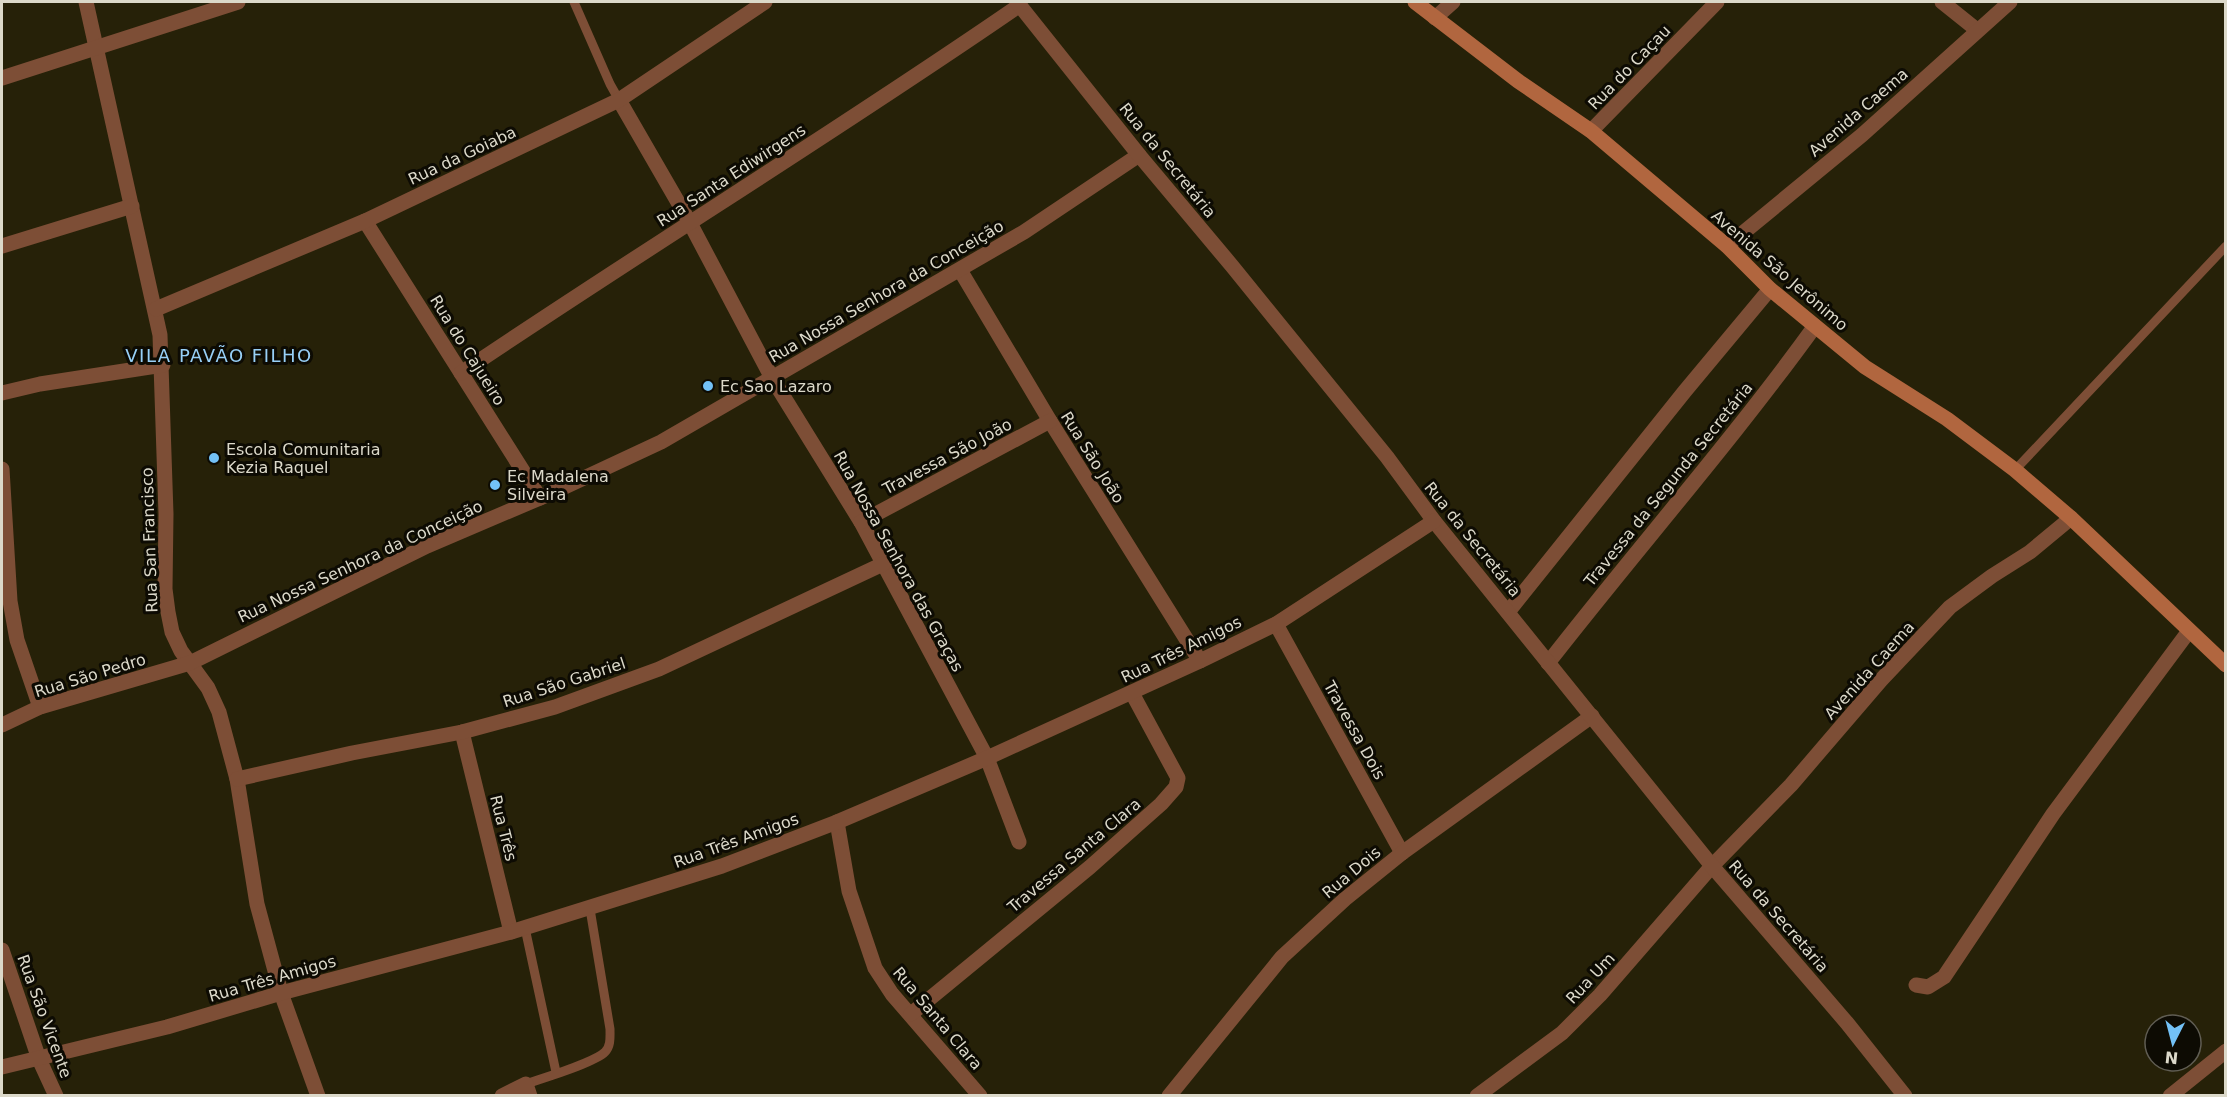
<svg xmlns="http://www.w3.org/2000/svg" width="2227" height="1097" viewBox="0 0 2227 1097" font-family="'DejaVu Sans',sans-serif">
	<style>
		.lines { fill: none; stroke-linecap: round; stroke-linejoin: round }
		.service { stroke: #7d4e36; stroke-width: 9 }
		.minor { stroke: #7d4e36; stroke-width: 15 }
		.tertiary { stroke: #7d4e36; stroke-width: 15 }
		.secondary { stroke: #b1663f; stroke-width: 15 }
		.poi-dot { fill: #73c1f6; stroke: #0d0b03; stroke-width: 2 }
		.labels { text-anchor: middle; stroke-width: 6; stroke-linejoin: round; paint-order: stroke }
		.street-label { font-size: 16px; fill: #dcd9ca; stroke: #0d0b03 }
		.poi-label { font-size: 16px; fill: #dcd9ca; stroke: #0d0b03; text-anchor: start }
		.neighbourhood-label { font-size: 18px; letter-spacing: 1.5px; fill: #98d0f7; stroke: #0d0b03 }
	</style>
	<rect width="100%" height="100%" fill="#262108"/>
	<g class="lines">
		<g class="service">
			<path d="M574,2L610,84L619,100"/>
			<path d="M2015,470L2226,246"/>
			<path d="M525,928L556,1072"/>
			<path d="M526,1084C543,1078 594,1063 605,1052C611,1046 610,1037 610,1029L590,909"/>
		</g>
		<g class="minor">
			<path d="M86,2L160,335L166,514L165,589L168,612L172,632L181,651L208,688L219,712L237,779L257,904L281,993L318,1096"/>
			<path d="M1942,2L1977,30"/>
			<path d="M1435,18L1453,2"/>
			<path d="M2,78L238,2"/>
			<path d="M619,100L690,223L772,378L861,522L987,758L1019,842"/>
			<path d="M1591,131L1717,2"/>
			<path d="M365,221L540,498"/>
			<path d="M2,246L132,206"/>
			<path d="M1727,246L1862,135L2010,2"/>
			<path d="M960,270L1050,421L1200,661"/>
			<path d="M156,309L365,221L619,100L765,2"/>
			<path d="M461,373C646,248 836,132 1020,5"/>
			<path d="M2,393L40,384L163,365"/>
			<path d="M2,469L10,601L17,640L40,707"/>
			<path d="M861,522L1050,421"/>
			<path d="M1508,612L1685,391L1770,289"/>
			<path d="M1276,624L1402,853"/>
			<path d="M1548,663C1636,550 1731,442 1815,326"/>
			<path d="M2,725L40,707L190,663L427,546L554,492L661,442L1024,232L1139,155"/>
			<path d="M462,732L511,932"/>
			<path d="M237,779L352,753L462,732L555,707L659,669L883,564"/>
			<path d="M837,822L849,891L875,968L892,994L980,1096"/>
			<path d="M2,950L39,1059L56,1096"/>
			<path d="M1916,985L1928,987L1944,977L2053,814L2189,631"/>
			<path d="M911,1014L1090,867L1161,804L1176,787L1178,778L1132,693"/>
			<path d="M502,1096L526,1084L530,1096"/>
			<path d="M1169,1096L1282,957L1345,899L1402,853L1592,716"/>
			<path d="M1477,1096L1562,1033L1600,995L1712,866L1791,785L1881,680L1950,607L1992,576L2030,552L2071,518"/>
			<path d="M2170,1096L2226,1051"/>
		</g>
		<g class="tertiary">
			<path d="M1017,2L1139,155L1232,266L1387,457L1434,521L1712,866L1847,1023L1905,1096"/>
			<path d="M2,1067L167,1027L281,993L511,932L722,866L837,822L987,758L1200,661L1276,624L1434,521"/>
		</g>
		<path class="secondary" d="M1415,2L1518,81L1591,131L1727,246L1770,289L1865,367L1947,419L2015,470L2071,518L2226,665"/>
	</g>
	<g class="poi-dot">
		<circle cx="708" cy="386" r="6"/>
		<circle cx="214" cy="458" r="6"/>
		<circle cx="495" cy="485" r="6"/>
	</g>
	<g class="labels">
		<g class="street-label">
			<text transform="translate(1629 67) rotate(-46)" y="6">Rua do Caçau</text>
			<text transform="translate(1858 112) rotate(-41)" y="6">Avenida Caema</text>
			<text transform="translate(462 155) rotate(-25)" y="6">Rua da Goiaba</text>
			<text transform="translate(1168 160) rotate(51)" y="6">Rua da Secretária</text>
			<text transform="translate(731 175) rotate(-33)" y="6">Rua Santa Ediwirgens</text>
			<text transform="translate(1780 270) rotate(41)" y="6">Avenida São Jerônimo</text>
			<text transform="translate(886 291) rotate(-30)" y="6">Rua Nossa Senhora da Conceição</text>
			<text transform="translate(468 350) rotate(58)" y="6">Rua do Cajueiro</text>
			<text transform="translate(947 456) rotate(-28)" y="6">Travessa São João</text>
			<text transform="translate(1093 457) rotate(58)" y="6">Rua São João</text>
			<text transform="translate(1668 484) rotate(-51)" y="6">Travessa da Segunda Secretária</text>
			<text transform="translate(1473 539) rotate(51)" y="6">Rua da Secretária</text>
			<text transform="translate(149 540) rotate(-92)" y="6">Rua San Francisco</text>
			<text transform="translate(360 561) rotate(-25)" y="6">Rua Nossa Senhora da Conceição</text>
			<text transform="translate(899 561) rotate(61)" y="6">Rua Nossa Senhora das Graças</text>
			<text transform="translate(1181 649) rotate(-26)" y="6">Rua Três Amigos</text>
			<text transform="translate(1869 670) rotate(-48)" y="6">Avenida Caema</text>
			<text transform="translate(90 675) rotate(-17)" y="6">Rua São Pedro</text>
			<text transform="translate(564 682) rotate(-18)" y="6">Rua São Gabriel</text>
			<text transform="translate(1355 730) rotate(61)" y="6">Travessa Dois</text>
			<text transform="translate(504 828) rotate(76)" y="6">Rua Três</text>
			<text transform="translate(736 840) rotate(-20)" y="6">Rua Três Amigos</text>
			<text transform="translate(1074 855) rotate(-40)" y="6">Travessa Santa Clara</text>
			<text transform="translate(1351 872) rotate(-40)" y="6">Rua Dois</text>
			<text transform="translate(1779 916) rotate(49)" y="6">Rua da Secretária</text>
			<text transform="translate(272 978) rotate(-16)" y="6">Rua Três Amigos</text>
			<text transform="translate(1590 978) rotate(-47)" y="6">Rua Um</text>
			<text transform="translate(45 1016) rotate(70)" y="6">Rua São Vicente</text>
			<text transform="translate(938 1018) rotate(50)" y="6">Rua Santa Clara</text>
		</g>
		<g class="poi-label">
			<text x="720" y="392">Ec Sao Lazaro</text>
			<text x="226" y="455">Escola Comunitaria<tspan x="226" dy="18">Kezia Raquel</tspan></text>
			<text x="507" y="482">Ec Madalena<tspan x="507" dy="18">Silveira</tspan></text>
		</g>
		<g class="neighbourhood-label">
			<text x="219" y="362">VILA PAVÃO FILHO</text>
		</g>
	</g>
	<rect width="2227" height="1097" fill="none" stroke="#dcd9ca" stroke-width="6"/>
	<g transform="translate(2173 1043) rotate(186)"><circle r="28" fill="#0d0b03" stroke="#605d53" stroke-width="1.5"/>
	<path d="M0-4.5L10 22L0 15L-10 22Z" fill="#73c1f6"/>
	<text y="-9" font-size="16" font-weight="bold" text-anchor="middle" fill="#dcd9ca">N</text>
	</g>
</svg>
